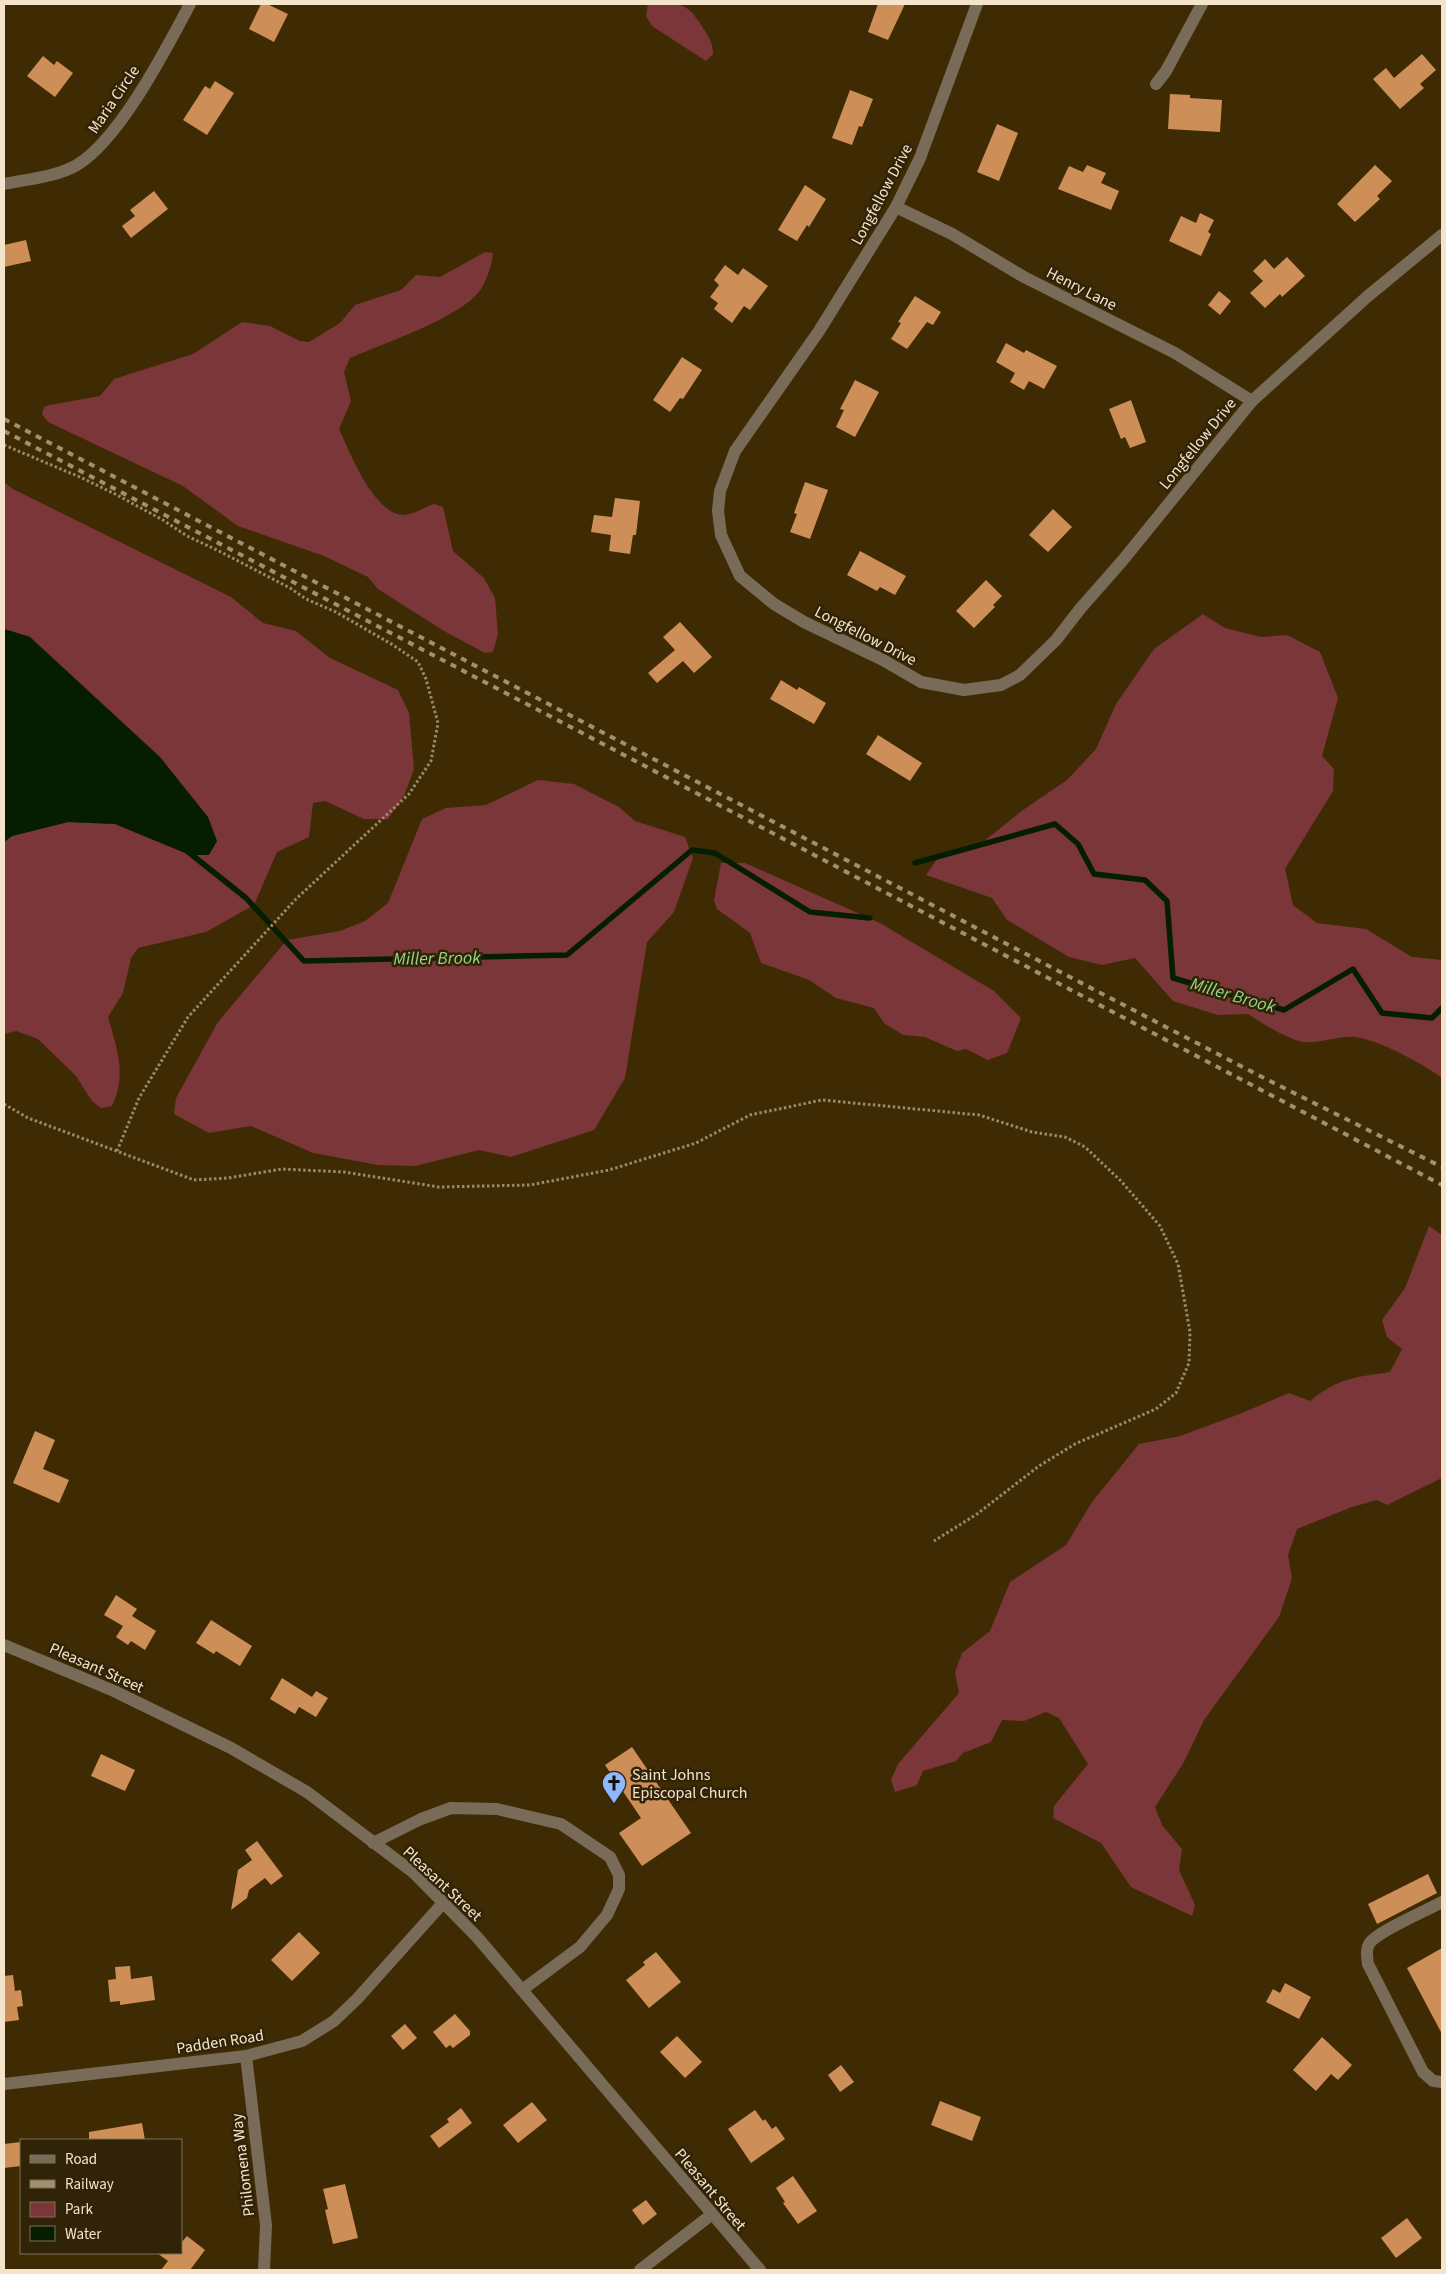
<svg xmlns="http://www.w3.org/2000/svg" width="1446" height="2274" viewBox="0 0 1446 2274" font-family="'Source Sans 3',sans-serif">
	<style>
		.green { fill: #7a3638 }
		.water { fill: #051e01 }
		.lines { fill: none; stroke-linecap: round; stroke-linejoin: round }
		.stream { stroke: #051e01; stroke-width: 5.5 }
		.building { fill: #ce8e57 }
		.path { stroke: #9b8968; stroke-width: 3; stroke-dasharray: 2.5 2.5; stroke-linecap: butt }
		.minor { stroke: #786c58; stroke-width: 12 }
		.rail { stroke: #a18f6f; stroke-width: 4; stroke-dasharray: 6 6; stroke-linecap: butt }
		.labels { text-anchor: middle; stroke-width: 5; stroke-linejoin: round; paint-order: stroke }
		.street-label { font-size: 16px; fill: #f4e4cb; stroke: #312308 }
		.poi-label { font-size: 16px; fill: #f4e4cb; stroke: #312308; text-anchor: start }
		.water-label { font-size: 18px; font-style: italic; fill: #92d782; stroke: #312308 }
	</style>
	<rect width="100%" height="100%" fill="#3f2b03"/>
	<g class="green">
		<path d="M648,4C680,4 686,0 703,28C709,37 713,43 713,54L706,61L652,26L646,16Z"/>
		<path d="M485,252L493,253C492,265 487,279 481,289C463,317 382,344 350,358L344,372L351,401L339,429C349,451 375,517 405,515C414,514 425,507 434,504L443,507L453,551L484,578L495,598L498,634L493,652L485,653L444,631L378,589L368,577L324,556L238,526L183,486L48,422L42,414L44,407L50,405L100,396L114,379L193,354L242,322L270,326L300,341L309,342L340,323L355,305L401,290L416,275L440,277Z"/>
		<path d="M4,482L13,489L231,597L263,623L296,631L330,658L398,690L409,713L414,769L404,796L388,819H364L325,801L313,803L309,837L277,852L254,905L206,932L138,948L131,958L123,993L108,1017C117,1049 127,1074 112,1106L101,1108L92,1101L76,1076L38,1039L16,1031L4,1034V842L12,836L68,822L115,824L190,855L30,637L4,629Z"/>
		<path d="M1203,614L1225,628L1261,637L1287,635L1320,652L1338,698L1322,756L1334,769L1333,791L1285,869L1293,905L1317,923L1366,929L1412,957L1442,960V1078C1422,1063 1381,1041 1356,1037C1339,1035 1320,1044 1303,1042C1290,1040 1259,1022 1248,1014L1218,1015L1173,1001L1135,958L1102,965L1069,957L1007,920L992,898L926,875L940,855L978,846L1023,810L1067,780L1096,749L1116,704L1154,649Z"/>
		<path d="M538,780L574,784L619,807L635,821L685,837L693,858L674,912L647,942L625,1078L594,1130L511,1157L479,1150L415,1166L378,1165L313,1153L251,1126L209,1133L174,1114L176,1098L218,1022L287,940L340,931L365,921L388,903L422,819L446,808L486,805Z"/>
		<path d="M721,863H745L880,923L994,991L1021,1018L1007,1053L988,1060L966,1049L957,1051L925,1037L903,1035L884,1023L874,1008L836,998L809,980L761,963L750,933L717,909L714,900Z"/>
		<path d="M1429,1226L1442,1235V1478L1387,1505L1377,1500L1352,1507L1297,1529L1288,1555L1292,1578L1279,1617L1204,1720L1184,1762L1155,1807L1162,1825L1182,1849L1179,1870L1195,1905L1192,1916L1131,1887L1101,1843L1053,1818L1054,1806L1088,1764L1059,1718L1046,1712L1024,1721L1002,1720L991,1742L963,1753L956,1761L923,1771L917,1785L895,1792L891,1780L898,1764L959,1693L955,1672L962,1653L990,1631L1010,1582L1066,1545L1092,1502L1139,1444L1180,1436L1237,1415L1289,1393L1310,1401C1338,1378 1356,1377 1390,1372L1402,1349L1387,1337L1382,1320L1405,1288Z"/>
	</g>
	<path class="water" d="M4,629L30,637L160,757L208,817L217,841L209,855H190L115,824L68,822L12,836L4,842Z"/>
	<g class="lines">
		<g class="stream">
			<path d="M187,851L246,898L304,961L567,955L692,850L715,853L810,912L870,918"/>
			<path d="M915,863L1055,824L1078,844L1094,874L1145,880L1167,901L1173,978L1284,1010L1353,969L1382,1013L1432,1018L1442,1008"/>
		</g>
	</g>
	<g class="building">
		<path d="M261,4H267L288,14L274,42L249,29Z"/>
		<path d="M878,4H905L888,40L868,32Z"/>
		<path d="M1422,54L1436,70L1420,84L1424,88L1400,109L1373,79L1386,68L1394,78Z"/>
		<path d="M43,56L54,65L57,61L73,73L55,97L27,76Z"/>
		<path d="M215,81L234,93L207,135L183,120L205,86L210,89Z"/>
		<path d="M850,90L873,99L862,127L859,126L852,145L832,138Z"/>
		<path d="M1170,94L1190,95V98L1222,100L1220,132L1168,129Z"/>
		<path d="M997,124L1018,133L999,181L977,172Z"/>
		<path d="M1087,165L1106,173L1101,183L1119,191L1111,210L1058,189L1069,166L1083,172Z"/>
		<path d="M1375,165L1392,181L1377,196L1380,199L1355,222L1337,204Z"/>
		<path d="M805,185L826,199L809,227L807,225L797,241L778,230Z"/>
		<path d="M154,191L168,209L131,238L122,226L135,216L130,210Z"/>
		<path d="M1200,213L1214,220L1208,232L1211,234L1201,256L1169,241L1181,216L1196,223Z"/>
		<path d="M26,240L31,261L4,267V245Z"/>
		<path d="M1287,257L1305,276L1282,297L1280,294L1265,308L1250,293L1263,281L1253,271L1265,259L1274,269Z"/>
		<path d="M725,265L738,275L743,268L768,286L750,310L744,306L732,323L714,309L718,303L710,297L719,285L714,280Z"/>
		<path d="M1219,291L1231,301L1220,315L1208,305Z"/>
		<path d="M915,296L941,312L933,325L927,322L907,349L891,339L901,323L898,322Z"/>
		<path d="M1006,343L1024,353L1026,350L1057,366L1044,389L1029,381L1024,390L1010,382L1015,373L996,362Z"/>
		<path d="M682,357L702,370L683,399L680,398L670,412L653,400Z"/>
		<path d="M855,380L879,392L855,437L836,427L844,410L840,409Z"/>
		<path d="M1131,400L1146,442L1130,448L1125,437L1121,439L1109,409Z"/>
		<path d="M805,482L828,490L810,539L790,532L797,514L794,513Z"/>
		<path d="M615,498L640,501L636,535H633L630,554L609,551L611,535L591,532L594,515L612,517Z"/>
		<path d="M1053,509L1072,527L1048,552L1029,535Z"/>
		<path d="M860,551L906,576L895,595L880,587L877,591L847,575Z"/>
		<path d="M986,580L1002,596L993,605L995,607L974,628L956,611Z"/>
		<path d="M680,622L712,657L694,673L683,661L657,683L648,673L675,650L663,637Z"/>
		<path d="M781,680L797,690L799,687L826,703L814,724L770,699Z"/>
		<path d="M878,735L922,763L910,781L866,754Z"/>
		<path d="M35,1431L55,1440L43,1469L69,1480L59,1503L13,1483Z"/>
		<path d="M116,1595L137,1609L132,1616L156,1631L145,1650L131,1641L128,1645L116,1637L123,1626L104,1615Z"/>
		<path d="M211,1620L252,1646L240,1666L216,1651L214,1654L196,1643Z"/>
		<path d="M282,1678L312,1697L316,1691L328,1698L316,1717L299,1707L295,1714L270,1699Z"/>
		<path d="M632,1747L691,1833L642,1866L619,1833L641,1818L605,1765Z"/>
		<path d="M101,1754L135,1770L125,1791L91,1776Z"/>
		<path d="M257,1841L283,1876L271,1885L265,1878L249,1890L247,1898L231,1910L238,1870L252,1860L245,1850Z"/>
		<path d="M1428,1874L1437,1893L1377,1924L1368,1904Z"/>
		<path d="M299,1932L320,1953L292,1981L271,1960Z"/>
		<path d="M1442,1948V2034L1407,1968Z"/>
		<path d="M656,1952L681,1982L649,2008L626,1980L645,1965L643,1962Z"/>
		<path d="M130,1966L131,1979L152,1976L155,2000L120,2005V2001L110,2002L108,1980L116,1979L115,1967Z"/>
		<path d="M13,1975L15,1991L21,1990L23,2006L17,2007L19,2020L4,2022V1976Z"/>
		<path d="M1285,1983L1311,1997L1299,2019L1266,2002L1273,1989L1280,1993Z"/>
		<path d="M455,2014L470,2031V2035L453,2048L450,2045L446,2048L433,2032Z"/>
		<path d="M405,2024L417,2038L403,2050L391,2036Z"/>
		<path d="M677,2036L702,2062L685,2078L660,2052Z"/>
		<path d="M1322,2037L1352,2065L1338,2080L1331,2074L1316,2091L1293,2070Z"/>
		<path d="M841,2065L854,2082L840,2092L828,2075Z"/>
		<path d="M940,2101L981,2117L972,2141L931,2125Z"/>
		<path d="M532,2102L547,2120L518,2143L503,2125Z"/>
		<path d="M461,2108L472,2123L439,2148L430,2136L449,2122L447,2119Z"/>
		<path d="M755,2110L763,2121L765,2119L772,2129L776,2126L785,2139L751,2163L728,2129Z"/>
		<path d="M142,2123L145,2140H89V2132Z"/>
		<path d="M21,2142V2166L4,2168V2144Z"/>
		<path d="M793,2176L817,2211L798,2224L783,2203L785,2202L776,2188Z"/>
		<path d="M345,2184L358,2238L333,2244L325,2210L328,2209L323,2189Z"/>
		<path d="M646,2200L657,2214L643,2225L632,2210Z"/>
		<path d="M1407,2218L1422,2238L1396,2258L1381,2238Z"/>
		<path d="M187,2236L205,2250L190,2270H161L168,2261L157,2253H181V2243Z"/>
	</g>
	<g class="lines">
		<g class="path">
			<path d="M4,445L82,478L115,494L163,520L187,536L219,551L290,588L306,599L336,612L393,645L418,662L426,679L438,723L431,761L409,794L296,899L188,1017L139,1098L117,1151"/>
			<path d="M4,1104L28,1118L194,1180L228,1178L282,1169L344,1172L439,1187L530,1185L609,1170L696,1143L750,1115L822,1100L979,1115L1032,1132L1065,1137L1085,1147L1121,1181L1160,1226L1178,1264L1190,1332L1189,1363L1176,1393L1156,1409L1075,1444L1039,1466L977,1514L934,1541"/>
		</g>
		<g class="minor">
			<path d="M977,4L920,158L896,207L819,331L735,451L720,491L718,511L721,535L740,576L774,604L804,622L883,660L921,682L964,690L1001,685L1020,675L1056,640L1080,609L1123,560L1252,401L1368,296L1442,235"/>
			<path d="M1156,84L1166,71L1202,4"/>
			<path d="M4,184C28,179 56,177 77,165C120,139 166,49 190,4"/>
			<path d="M896,207L952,234L1024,277L1175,353L1252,401"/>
			<path d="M4,1645L114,1691L231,1748L307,1792L414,1873L477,1937L760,2270"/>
			<path d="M373,1843L421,1819L451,1808L497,1809L561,1824L610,1857L619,1875V1889L607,1915L580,1947L522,1990"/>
			<path d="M1442,1902C1428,1910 1376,1932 1369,1944C1366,1949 1367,1958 1368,1964L1423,2072L1433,2081L1442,2082"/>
			<path d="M246,2056L266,2225L264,2270"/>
			<path d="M4,2084L246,2056L302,2041L334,2021L357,1999L443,1903"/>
			<path d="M640,2270L711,2215"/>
		</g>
		<g class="rail">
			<path d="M4,419L1068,976L1262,1077L1442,1167"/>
			<path d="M4,431L565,724L1442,1185"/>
		</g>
	</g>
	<defs>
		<g id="church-pin" transform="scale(1.25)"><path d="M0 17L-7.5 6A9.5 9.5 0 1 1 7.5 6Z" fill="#8fb8fd" stroke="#312308"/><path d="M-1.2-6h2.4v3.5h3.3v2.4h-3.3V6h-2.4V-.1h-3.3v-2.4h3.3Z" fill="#111"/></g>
	</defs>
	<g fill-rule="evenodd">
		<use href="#church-pin" x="614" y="1783"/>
	</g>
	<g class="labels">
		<g class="street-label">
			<text transform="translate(113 99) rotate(-56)" y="6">Maria Circle</text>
			<text transform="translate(881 194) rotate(-62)" y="6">Longfellow Drive</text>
			<text transform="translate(1082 288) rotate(27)" y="6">Henry Lane</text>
			<text transform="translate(1197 443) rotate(-51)" y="6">Longfellow Drive</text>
			<text transform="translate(866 635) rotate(27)" y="6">Longfellow Drive</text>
			<text transform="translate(97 1667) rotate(24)" y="6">Pleasant Street</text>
			<text transform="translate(443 1883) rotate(43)" y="6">Pleasant Street</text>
			<text transform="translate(220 2041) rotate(-9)" y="6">Padden Road</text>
			<text transform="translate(242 2165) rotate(-97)" y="6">Philomena Way</text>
			<text transform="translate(711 2189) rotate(50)" y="6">Pleasant Street</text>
		</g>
		<g class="poi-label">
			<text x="632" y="1780">Saint Johns<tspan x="632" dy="18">Episcopal Church</tspan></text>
		</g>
		<g class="water-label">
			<text transform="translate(437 958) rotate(-1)" y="6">Miller Brook</text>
			<text transform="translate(1233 995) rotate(16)" y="6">Miller Brook</text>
		</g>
	</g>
	<rect width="1446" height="2274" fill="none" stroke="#f4e4cb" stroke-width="10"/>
	<rect x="20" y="2139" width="162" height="115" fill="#312308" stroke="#7f7056"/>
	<rect x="30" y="2155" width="25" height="8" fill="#786c58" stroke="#7f7056"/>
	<text x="65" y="2164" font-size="15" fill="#f4e4cb">Road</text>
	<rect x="30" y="2180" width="25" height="8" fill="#a18f6f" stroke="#7f7056"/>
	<text x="65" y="2189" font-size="15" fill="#f4e4cb">Railway</text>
	<rect x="30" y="2202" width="25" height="15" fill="#7a3638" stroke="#7f7056"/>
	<text x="65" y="2214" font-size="15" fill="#f4e4cb">Park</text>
	<rect x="30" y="2226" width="25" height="15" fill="#051e01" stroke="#7f7056"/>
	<text x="65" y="2239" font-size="15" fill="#f4e4cb">Water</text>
</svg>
